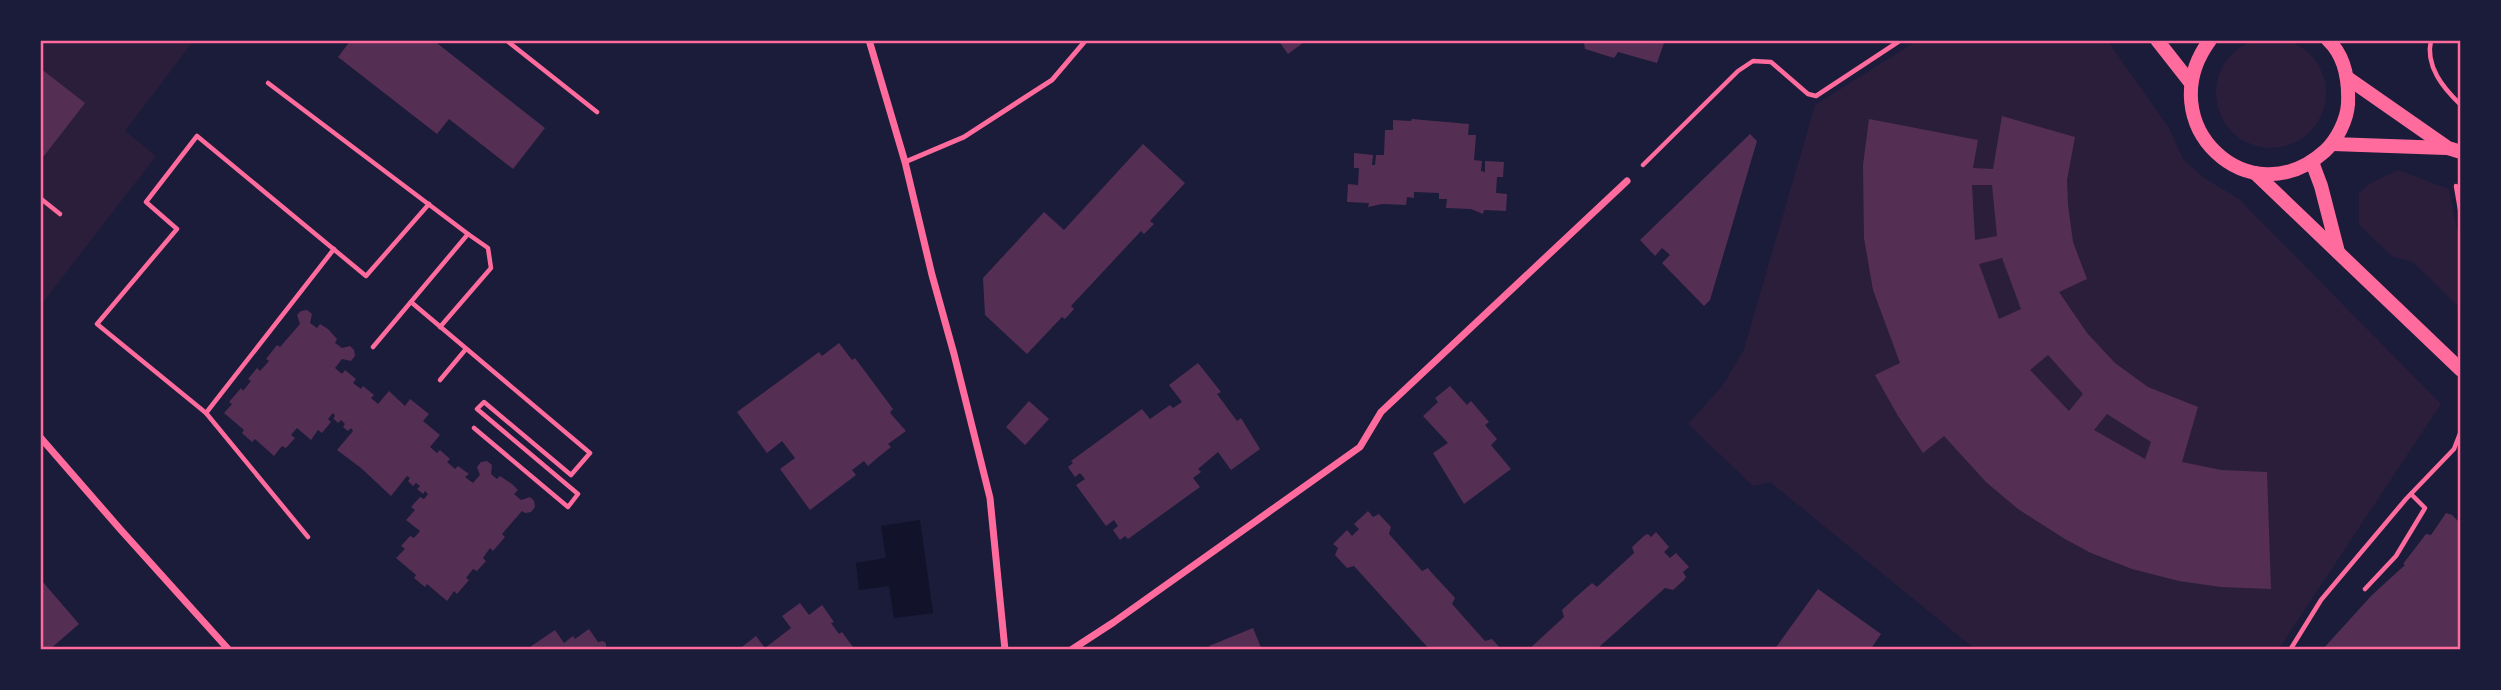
<svg xmlns="http://www.w3.org/2000/svg" width="2501" height="690" viewBox="0 0 2501 690" font-family="Jost,sans-serif">
	<style>
		.green { fill: #2a1e3b }
		.water { fill: #12122b }
		.building { fill: #542f53; fill-rule: evenodd }
		.lines { fill: none; stroke-linecap: round; stroke-linejoin: round }
		.path { stroke: #ff6b9d; stroke-width: 4.5 }
		.service { stroke: #ff6b9d; stroke-width: 5 }
		.minor { stroke: #ff6b9d; stroke-width: 7 }
		.secondary { stroke: #ff6b9d; stroke-width: 14 }
		.neatline { fill: none; stroke: #ff6b9d; stroke-width: 2.5 }
	</style>
	<rect width="100%" height="100%" fill="#1b1b3a"/>
	<g class="green">
		<circle cx="2271" cy="93" r="55"/>
		<path d="M40,40H194L125,131L156,156L40,306Z"/>
		<path d="M1918,40H2107L2169,128L2183,159L2204,178L2239,199L2441,404L2278,650H1976L1770,482L1753,486L1688,424L1723,385L1744,349L1815,105Z"/>
		<path d="M2398,170L2449,189L2461,250V309L2413,262L2393,257L2359,225V193L2371,183Z"/>
	</g>
	<path class="water" d="M920,520L933,613L894,618L889,586L859,590L856,563L886,558L881,526Z"/>
	<g class="building">
		<path d="M351,40H433L545,128L513,169L449,119L437,134L338,57Z"/>
		<path d="M1278,40H1307L1288,54Z"/>
		<path d="M1577,40H1665L1657,63L1618,52L1614,58L1585,49L1584,43Z"/>
		<path d="M40,68L85,103L40,161Z"/>
		<path d="M2002,116L2075,137L2067,180L2068,205L2073,242L2087,279L2059,292L2087,333L2115,363L2148,387L2198,407L2182,462L2221,470L2267,472L2271,589L2221,587L2179,581L2132,569L2091,553L2065,539L2018,509L1986,482L1944,436L1923,453L1898,416L1875,375L1900,363L1873,290L1864,238L1863,165L1869,119L1978,140L1973,168L1993,169ZM1972,185H1992L1997,236L1975,240ZM2002,258L2021,309L1999,319L1979,264ZM2048,355L2083,394L2069,411L2030,370ZM2107,414L2151,442L2145,459L2094,430Z"/>
		<path d="M1412,119L1469,124L1468,135H1476L1474,160L1482,161L1481,171L1485,172V161L1504,162L1503,177H1497L1496,193L1507,194L1506,211L1484,210L1483,214L1471,209L1446,208L1447,199H1439V193L1414,192V198L1407,197L1406,205L1382,204L1368,207L1369,203L1347,202L1348,184L1358,185L1359,168H1354V153L1373,155L1372,165H1375L1376,155H1384L1385,130H1393V120L1411,121Z"/>
		<path d="M1750,134L1757,141L1710,300L1704,306L1662,263L1670,255L1662,248L1655,256L1640,240Z"/>
		<path d="M1143,144L1185,183L1150,221L1154,224L1144,234L1141,231L1071,306L1074,309L1065,319L1062,317L1027,354L985,315L983,278L1044,212L1064,230Z"/>
		<path d="M307,310L312,314L310,323L317,328L320,324L328,329L337,339L335,343L342,348L350,346L354,350L355,356L351,361L342,359L335,368L342,374L345,370L356,379L353,383L361,389L363,386L374,395L371,398L378,404L389,391L405,406L410,399L429,414L423,421L440,435L430,447L437,453L440,450L450,459L447,462L455,469L458,466L469,474L465,477L473,483L480,475L477,467L481,462L487,461L492,465L491,474L497,479L500,476L512,484L518,490L514,494L521,500L530,497L534,501L535,507L531,512L525,513L522,511L502,534L505,537L493,551L490,548L483,558L486,561L477,571L473,569L466,578L469,580L457,594L454,591L447,601L427,584L425,587L414,578L416,575L396,558L405,549L401,546L410,536L414,538L420,531L406,520L415,510L411,507L420,497L424,499L428,494L425,491L423,494L417,489L420,486L416,483L413,486L408,481L410,478L407,476L391,496L361,468L337,450L353,431L351,428L348,431L343,427L345,424L341,420L338,423L333,418L335,416L333,413L328,419L331,422L322,433L318,430L311,440L297,428L291,435L295,438L286,448L282,446L274,456L255,439L252,442L242,433L244,430L224,413L232,404L229,402L241,388L243,391L251,381L248,379L257,368L260,371L269,361L266,359L277,345L280,347L300,324L297,315L301,311Z"/>
		<path d="M839,343L852,360L855,358L893,409L890,412L891,414L906,431L888,444L891,447L876,459L868,466L864,461L852,470L856,475L810,510L780,469L795,458L782,441L767,453L737,412L819,352L822,356Z"/>
		<path d="M1198,363L1221,392L1217,394L1237,421L1241,418L1260,449L1231,470L1218,452L1198,469L1201,472L1193,478L1200,487L1128,539L1125,536L1120,540L1113,530L1118,526L1114,520L1106,526L1076,485L1085,479L1080,473L1075,477L1068,467L1073,463L1071,461L1142,409L1150,419L1170,405L1173,408L1182,402L1169,385Z"/>
		<path d="M1450,386L1467,405L1471,401L1489,422L1485,425L1497,439L1491,445L1511,469L1464,504L1433,453L1448,443L1423,416L1438,402L1435,398Z"/>
		<path d="M1029,401L1049,419L1025,445L1006,427Z"/>
		<path d="M1368,511L1373,517L1379,514L1391,527L1389,534L1422,571L1428,568L1431,572L1455,598L1452,604L1485,641L1492,639L1502,650H1430L1354,566L1347,568L1335,555L1338,548L1333,544L1347,530L1352,536L1359,529L1354,524Z"/>
		<path d="M2446,513L2452,515L2461,524V646L2449,650H2322L2372,595L2405,565L2403,564L2426,534L2431,535Z"/>
		<path d="M1656,532L1669,547L1664,552L1670,558L1676,553L1689,567L1683,572L1686,577L1684,580L1673,590L1665,588L1598,648L1600,650H1528L1564,617L1562,610L1576,597L1592,583L1597,587L1634,553L1632,547L1645,535L1648,534L1651,537Z"/>
		<path d="M42,581L79,624L49,650H40V583Z"/>
		<path d="M1818,589L1881,634L1870,650H1774Z"/>
		<path d="M800,603L809,615L822,605L834,622L831,623L839,634L842,632L853,647L849,650H738L756,636L765,648L791,628L782,616Z"/>
		<path d="M1253,628L1262,650H1211L1209,646Z"/>
		<path d="M589,629L598,642L603,641L606,643V650H519L524,647H530L555,630L564,643L573,636L575,639Z"/>
	</g>
	<g class="lines">
		<g class="path">
			<path d="M506,40L597,112"/>
			<path d="M2431,40C2425,66 2443,88 2461,105"/>
			<path d="M268,83L468,234"/>
			<path d="M1643,165L1738,71L1753,61L1771,62L1808,94L1816,96L1901,40"/>
			<path d="M2456,186L2461,215"/>
			<path d="M40,198L60,214"/>
			<path d="M411,302L590,453L571,475L484,402L477,409L578,494L568,507L474,428"/>
			<path d="M373,347L468,234L488,248L491,268L440,327"/>
			<path d="M440,380L466,349"/>
			<path d="M206,413L334,249"/>
			<path d="M308,537L206,413L97,324L177,229L146,202L197,136L366,276L429,204"/>
			<path d="M2365,589L2396,556L2425,508L2411,494"/>
			<path d="M2290,650L2321,600L2406,499L2454,449L2461,431"/>
		</g>
		<path class="service" d="M905,162L964,137L1052,80L1086,40"/>
		<g class="minor">
			<path d="M869,40L905,162L932,275L954,354L990,498L1005,650"/>
			<path d="M40,437L120,529L229,650"/>
			<path d="M1071,650L1114,622L1360,447L1381,412L1627,181"/>
		</g>
		<g class="secondary">
			<path d="M2157,40L2190,82"/>
			<path d="M2210,40C2148,124 2250,219 2325,151C2337,140 2347,120 2348,104C2349,81 2346,57 2328,40"/>
			<path d="M2349,79L2448,148L2461,152"/>
			<path d="M2333,144L2446,148"/>
			<path d="M2312,162L2321,186L2338,252"/>
			<path d="M2255,173L2461,370"/>
		</g>
	</g>
	<rect width="2501" height="690" fill="none" stroke="#1b1b3a" stroke-width="84"/>
	<rect x="42" y="42" width="2417" height="606" class="neatline"/>
</svg>
